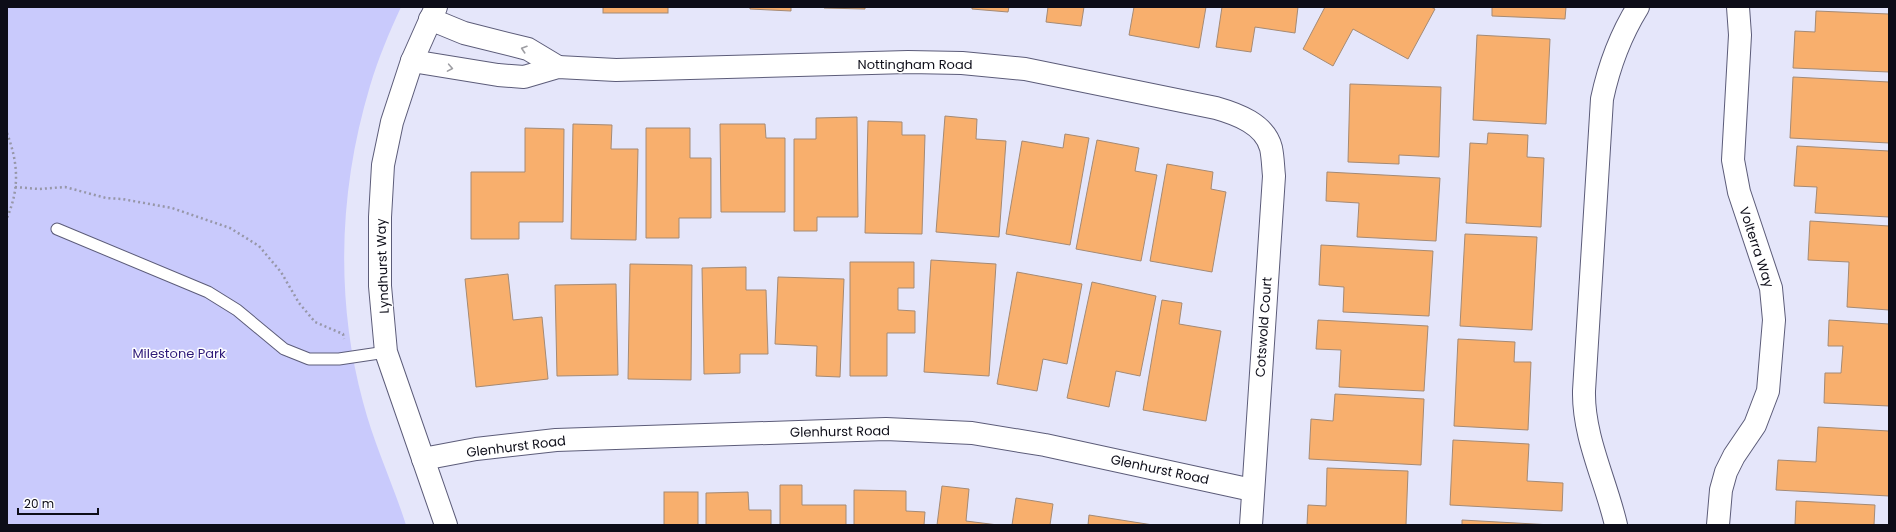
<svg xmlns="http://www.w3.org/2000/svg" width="1896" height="532" viewBox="0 0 1896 532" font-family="Poppins,sans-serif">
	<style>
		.green { fill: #c9cafc }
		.building { fill: #f8af6d; stroke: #a58a74 }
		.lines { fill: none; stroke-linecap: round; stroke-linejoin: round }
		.service-casing { stroke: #5c5c79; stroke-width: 13 }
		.minor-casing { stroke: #5c5c79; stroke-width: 24 }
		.path { stroke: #9797a8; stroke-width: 2.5; stroke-dasharray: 2 3; stroke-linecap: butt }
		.service { stroke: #fff; stroke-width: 11 }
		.minor { stroke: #fff; stroke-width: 22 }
		.oneway { stroke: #9e9ea3 }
		.labels { text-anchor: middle; stroke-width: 3; stroke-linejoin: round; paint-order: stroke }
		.street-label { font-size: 13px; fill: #0d0d18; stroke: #fff }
		.park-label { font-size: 13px; fill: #2f1b79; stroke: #fff }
	</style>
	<rect width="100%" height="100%" fill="#e5e6fa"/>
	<path class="green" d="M7,7H401C389,33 378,59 370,86C339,189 335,298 363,402C374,444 393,484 406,525H7Z"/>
	<g class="building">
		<rect x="603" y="7" width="65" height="6"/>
		<path d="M750,7H791V11L750,9Z"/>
		<path d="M824,7H865V9L824,8Z"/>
		<path d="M972,7H1009L1008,12L972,9Z"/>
		<path d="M1048,7H1084L1081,26L1046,22Z"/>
		<path d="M1134,7H1206L1199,48L1129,35Z"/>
		<path d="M1222,7H1298L1295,33L1255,27L1251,52L1216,47Z"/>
		<path d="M1325,7H1431L1435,9L1408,59L1353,29L1333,66L1303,49Z"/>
		<path d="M1492,7H1566L1565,19L1492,16Z"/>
		<path d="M1816,11L1889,14V72L1793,68L1795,31L1815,32Z"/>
		<path d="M1477,35L1550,39L1546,124L1473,120Z"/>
		<path d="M1793,77L1889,82V143L1790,138Z"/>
		<path d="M1350,84L1441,87L1439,157L1399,155V164L1348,162Z"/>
		<path d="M945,116L977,119L976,139L1006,141L999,237L936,232Z"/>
		<path d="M857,117L858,217H817V231H794V139H816V118Z"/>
		<path d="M868,121L902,122V135H925L922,234L865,233Z"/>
		<path d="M573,124L612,125L611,149H638L636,240L571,239Z"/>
		<path d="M720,124H765L766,138H785V212H721Z"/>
		<path d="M525,128L564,129L563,222H519V239H471V172H525Z"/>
		<path d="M646,128H690V158H711V218H679V238H646Z"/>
		<path d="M1488,133L1528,135L1527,157L1544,158L1541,227L1466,223L1470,143L1487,144Z"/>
		<path d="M1065,134L1089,138L1070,245L1006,234L1022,141L1063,148Z"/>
		<path d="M1097,140L1139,148L1135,171L1157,175L1141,261L1076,249Z"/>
		<path d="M1797,146L1889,151V217L1815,213L1817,187L1794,186Z"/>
		<path d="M1167,164L1213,172L1211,189L1226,192L1212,272L1150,261Z"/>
		<path d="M1327,172L1440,178L1436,241L1357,237L1359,203L1326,201Z"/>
		<path d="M1810,221L1889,226V310L1847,307L1849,262L1808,260Z"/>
		<path d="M1465,234L1537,237L1532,330L1460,326Z"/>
		<path d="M1321,245L1433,251L1429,316L1343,312L1344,287L1319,285Z"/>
		<path d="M931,260L996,264L989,376L924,372Z"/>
		<path d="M850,262H914V288H898V310L915,311V333H887V376H850Z"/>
		<path d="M630,264L692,265L691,380L628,379Z"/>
		<path d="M746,267V290H766L768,354H740V373L704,374L702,268Z"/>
		<path d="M1017,272L1082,284L1067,364L1043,359L1037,391L997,384Z"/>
		<path d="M508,274L513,320L542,317L548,379L476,387L465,279Z"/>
		<path d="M778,277L844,279L840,377L816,376L817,346L775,344Z"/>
		<path d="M1092,282L1156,296L1140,376L1116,371L1109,407L1067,398Z"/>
		<path d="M616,284L618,375L557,376L555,285Z"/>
		<path d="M1162,300L1182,303L1179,324L1221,331L1206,421L1143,410Z"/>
		<path d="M1318,320L1428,326L1424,391L1339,387L1341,350L1316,349Z"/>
		<path d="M1829,320L1889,324V406L1824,403L1825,373H1841L1843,346H1828Z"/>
		<path d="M1458,339L1515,342L1514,362H1531L1528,430L1454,426Z"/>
		<path d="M1335,394L1424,399L1421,465L1309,459L1311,419L1333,421Z"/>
		<path d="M1818,427L1889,431V496L1776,490L1778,460L1816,462Z"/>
		<path d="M1453,440L1529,444L1527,481L1563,483L1562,511L1450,505Z"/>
		<path d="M1327,468L1408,471L1406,525H1307L1308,505L1326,506Z"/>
		<path d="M780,485H802V505H846V525H780Z"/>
		<path d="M942,486L969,489L966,521L998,525H937Z"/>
		<path d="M854,490L906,491V511L925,512L924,525H854Z"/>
		<rect x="664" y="492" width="34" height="33"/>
		<path d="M748,492L749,510H771V525H706V493Z"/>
		<path d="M1016,498L1053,504L1050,525H1012Z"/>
		<path d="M1796,501L1875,505L1874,525H1795Z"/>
		<path d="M1089,515L1153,525H1088Z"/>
		<path d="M1462,520L1552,525H1462Z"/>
	</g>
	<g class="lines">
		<g class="service-casing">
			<path id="service" d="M57,229L208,292L237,310L284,349L309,359H339L386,352"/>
		</g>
		<g class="minor-casing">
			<g id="minor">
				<path d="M436,7L412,61L392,122L383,165L380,217V286L386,352L446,525"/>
				<path d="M430,19L464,33L528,49L558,67"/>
				<path d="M412,61L498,75L524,77L558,67L616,70L908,62L962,63L1025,69L1216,108C1237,114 1265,124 1271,148C1273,157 1273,167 1274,176L1251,525"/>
				<path d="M423,459L476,449L556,440L886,429L972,433L1045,445L1252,490"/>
				<path d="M1616,525C1606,481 1583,437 1584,391L1602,99C1609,66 1620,36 1638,7"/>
				<path d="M1718,525L1721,490L1726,472L1734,456L1755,425L1768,391L1774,320L1771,288L1739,192L1733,160L1740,35L1738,7"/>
			</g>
		</g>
		<g class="path">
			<path d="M7,133C18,163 20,187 7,218"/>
			<path d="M15,187L39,189L65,187L106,198L122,199L172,208L230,228L259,246L281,272L299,303L315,322L343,334L344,339"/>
		</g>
		<use href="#service" class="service"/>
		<use href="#minor" class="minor"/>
	</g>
	<defs><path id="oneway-chevron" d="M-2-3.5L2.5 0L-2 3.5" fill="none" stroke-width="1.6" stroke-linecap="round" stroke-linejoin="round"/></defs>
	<g class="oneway">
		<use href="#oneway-chevron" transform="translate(524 49) rotate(-162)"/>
		<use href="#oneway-chevron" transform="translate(450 68) rotate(10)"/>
	</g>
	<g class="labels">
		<g class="street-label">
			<text x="915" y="69">Nottingham Road</text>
			<text transform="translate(1757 247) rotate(72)" y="5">Volterra Way</text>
			<text transform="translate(382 266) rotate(-92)" y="5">Lyndhurst Way</text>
			<text transform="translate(1263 327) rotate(-86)" y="5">Cotswold Court</text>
			<text transform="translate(840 431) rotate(-1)" y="5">Glenhurst Road</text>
			<text transform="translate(516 446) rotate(-7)" y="5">Glenhurst Road</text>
			<text transform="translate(1160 469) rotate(12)" y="5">Glenhurst Road</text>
		</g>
		<g class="park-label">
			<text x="179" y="358">Milestone Park</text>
		</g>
	</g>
	<rect width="1896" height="532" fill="none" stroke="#0d0d18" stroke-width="16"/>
	<path d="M18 508v6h80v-6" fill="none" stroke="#0d0d18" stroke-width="2"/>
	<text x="24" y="508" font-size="12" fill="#0d0d18" stroke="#ffffff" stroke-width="3" paint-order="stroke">20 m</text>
</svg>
